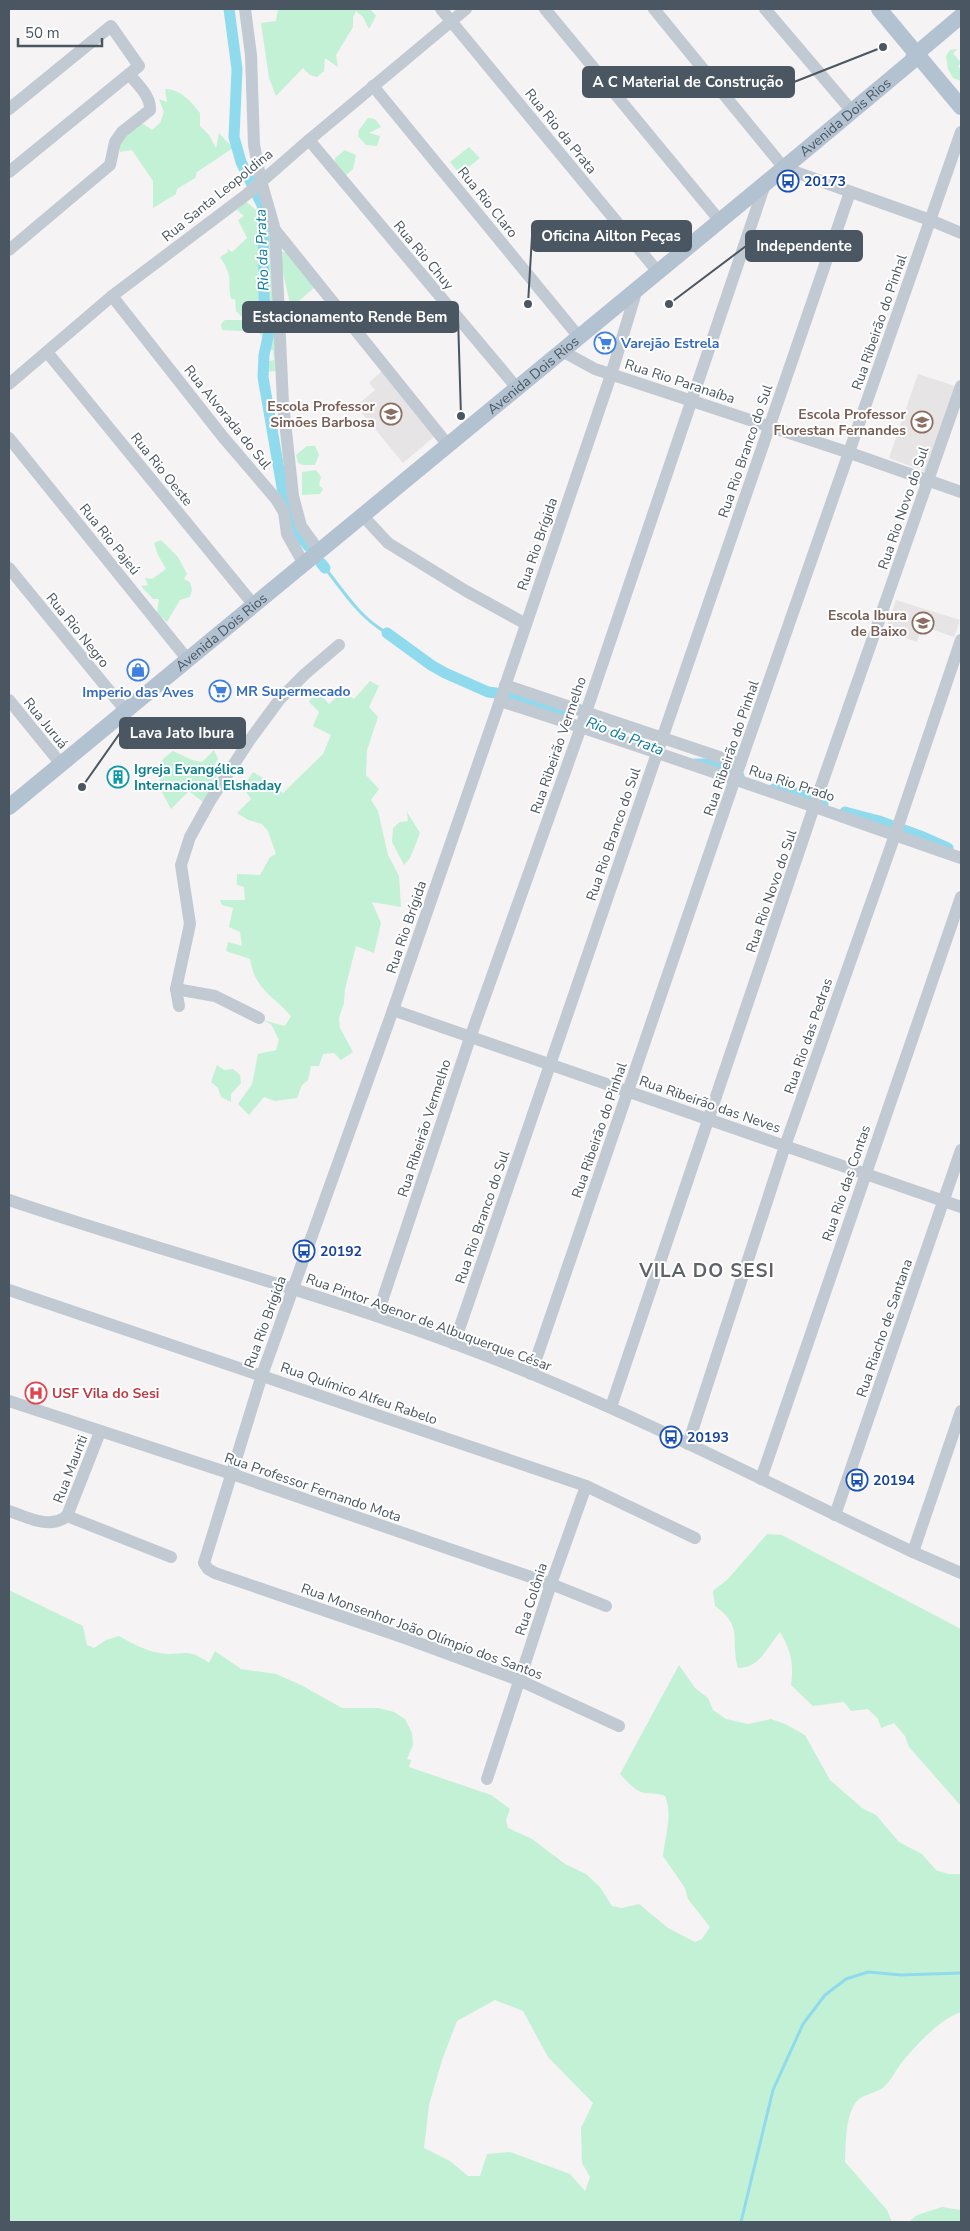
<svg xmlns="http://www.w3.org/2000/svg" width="970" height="2231" viewBox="0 0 970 2231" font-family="'Nunito Sans',sans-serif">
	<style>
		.education { fill: #e6e4e5 }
		.green { fill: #c3f1d5; fill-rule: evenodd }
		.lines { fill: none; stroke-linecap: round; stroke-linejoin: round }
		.stream { stroke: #90daee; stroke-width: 3 }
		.canal { stroke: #90daee; stroke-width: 11 }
		.minor { stroke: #c1cad2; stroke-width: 12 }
		.major { stroke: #b3c2d1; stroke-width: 16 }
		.labels { text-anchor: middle; stroke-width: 4; stroke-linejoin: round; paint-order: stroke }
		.street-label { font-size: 14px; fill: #4a5661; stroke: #fff }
		.transit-label { font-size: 14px; font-weight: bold; fill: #164399; stroke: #fff; text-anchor: start }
		.shop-label { font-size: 14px; font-weight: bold; fill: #366cbe; stroke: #fff; text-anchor: start }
		.education-label { font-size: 14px; font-weight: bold; fill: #785e54; stroke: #fff; text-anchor: end }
		.culture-label { font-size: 14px; font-weight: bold; fill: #0d838f; stroke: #fff; text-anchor: start }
		.health-label { font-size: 14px; font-weight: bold; fill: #be3a42; stroke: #fff; text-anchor: start }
		.water-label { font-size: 15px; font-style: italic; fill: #0c7c9b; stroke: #fff }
		.district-label { font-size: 19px; font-weight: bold; letter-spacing: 1px; fill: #5f6368; stroke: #fff }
		.leader { fill: none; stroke: #4a5661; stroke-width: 2 }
		.callout-dot { fill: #4a5661; stroke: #fff; stroke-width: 2 }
		.callout { fill: #4a5661; stroke: #4a5661; stroke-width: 2 }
		.callout-label { font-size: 15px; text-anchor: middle; font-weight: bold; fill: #fff }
	</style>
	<rect width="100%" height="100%" fill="#f5f3f3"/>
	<g class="education">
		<path d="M383,370L436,435L403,463L356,406L375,390L369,383Z"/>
		<path d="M918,374L955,386L926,472L889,458Z"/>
		<path d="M896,600L960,620L954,637L922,626L917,642L885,631Z"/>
	</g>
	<g class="green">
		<path d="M278,9H370L376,16L369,29L363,17L356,11L353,17V27L336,55L338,67L325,58L324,71L317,77L310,75L303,68L276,96L269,78L261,23L276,21Z"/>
		<path d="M958,49L953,53L961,63L958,66L961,70V81L953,78L948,69L946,56L950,50Z"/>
		<path d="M165,89C181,89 191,102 200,113V126L209,135L216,148L219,133L233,148L197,172L195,178L177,189L176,194L153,208V181L132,150L120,152V137L142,123L152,130L160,123L164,112L159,99L167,102Z"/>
		<path d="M368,118L375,119L381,127L369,133L380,136L377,146L366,145L358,136L359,130Z"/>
		<path d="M469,147L480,158L460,174L450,162Z"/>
		<path d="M345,150L356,155L353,169L345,176L336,174L335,158Z"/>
		<path d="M244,200L256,210L267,215L271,225L273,333H277L278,371L266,372V362L274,360L273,350H262L263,338L256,328L241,331L222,330L221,324L225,320H245L236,311L235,299H231C227,278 234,278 220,257L228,252L227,249L232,252L247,238L238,220L244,216L237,210Z"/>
		<path d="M281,252H285L315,287L291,308L279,255Z"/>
		<path d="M307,446H315L319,455L315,465H303L298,463L296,455Z"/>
		<path d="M316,470L321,477L319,485L323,489L320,494L302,495V472Z"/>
		<path d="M161,540L178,557L187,574L184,579L190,582L192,590L190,597L180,600L167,622L157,613L159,599H153L141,586L148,585L145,578L152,579L166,569L158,555L154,543Z"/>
		<path d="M370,681L379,686L369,707L378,717L367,750L366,775L379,789L371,800L378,811L388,855L399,876L401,907L372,902L381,923L374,953L356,946L345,989L344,1003L339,1018L340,1028L353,1052L341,1060L334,1053L323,1054L319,1066H311L308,1080L302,1085L297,1098L275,1101L264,1097L249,1115L238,1104L252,1084L258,1054L276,1050L279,1040L271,1024L262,1020L285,1026L291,1016C273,995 255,990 250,959L226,951L228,942L242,946L240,932L229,927L233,908L222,905L220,900H245L244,887L237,885V874L260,875L270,857L276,854L268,831L262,824L248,820L237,813L251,799L243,787L253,772L271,783L283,793L323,754L331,735L313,726L319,712L309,702L316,689L329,704L342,692L354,699Z"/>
		<path d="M214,750L218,759L215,764C220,782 214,788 203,802L189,791L171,809L158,785L162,774L159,769L163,759L173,751L192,760L202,762Z"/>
		<path d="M407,812L420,833L410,858L404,865L392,842L393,828L400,822L408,821Z"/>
		<path d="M217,1065L224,1070L233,1069L240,1075L241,1083L231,1094V1102L221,1097L218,1088L211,1082Z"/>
		<path d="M767,1534L782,1535L961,1629V1806L909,1747L905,1736L894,1723L881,1728L878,1719L868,1709L851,1711L844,1702L813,1706L791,1685C794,1664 791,1650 780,1632C766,1648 761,1667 738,1668C730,1640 744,1626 715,1606L713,1591L728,1579Z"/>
		<path d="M9,1590L83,1626L87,1645L94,1648L106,1640L119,1636C132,1643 145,1651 160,1653C182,1657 186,1646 209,1663L215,1651L241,1669L276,1674L301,1685L342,1708H378L394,1712L405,1719L412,1733L413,1745L407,1759L411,1760L409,1767L491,1795L510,1809L506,1820L508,1828L532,1839L565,1864L586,1874L600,1887L612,1906L622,1908L639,1904L668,1928L695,1942L702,1939L710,1927L688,1899L685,1888L663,1856C665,1837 673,1814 665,1796C658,1793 653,1794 645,1793C634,1791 627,1781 620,1774L679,1665L695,1688L708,1698L713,1710L726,1719L748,1724L771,1719L785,1724L805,1735L830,1780L862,1808L876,1815L899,1842L922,1854L936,1870L948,1874H961V2012C939,2020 918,2043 903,2061C896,2069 893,2078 885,2086C875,2095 861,2093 854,2105C845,2121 846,2145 845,2162L887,2210L892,2222H9ZM495,2000L523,2011L548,2057L593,2103L581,2128L582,2163L590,2177L585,2191L570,2174L510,2152L487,2154L480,2176H468L450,2161L424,2148L429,2105L442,2060L457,2021Z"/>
		<path d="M942,2207L961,2210V2222H909L917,2215Z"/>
	</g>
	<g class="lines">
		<g class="stream">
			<path d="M325,568C344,592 360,618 387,633"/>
			<path d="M741,2222L773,2090L803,2024L825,1995L846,1979L868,1972L901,1975L961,1973"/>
		</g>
		<g class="canal">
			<path d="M229,9L237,69L234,137L241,162L263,207L264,298L269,332L264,355L263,377L288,522L309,547"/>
			<path d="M321,563L325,568"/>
			<path d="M387,633L431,665L445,673L488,692L512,695L563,715"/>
			<path d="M695,764H714L739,776"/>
			<path d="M774,789L809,796L823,804"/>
			<path d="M845,812L879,821L923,837L948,848"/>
		</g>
		<g class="minor">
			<path d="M245,9L251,55L254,145L261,181L275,230L283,403L293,496L301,526L319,551"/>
			<path d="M441,9L658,272"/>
			<path d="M545,9L720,221"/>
			<path d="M654,9L784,168L930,220L961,233"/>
			<path d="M765,9L851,110"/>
			<path d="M373,86L579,337"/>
			<path d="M9,109L111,26L139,66L9,172"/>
			<path d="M309,140L517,388"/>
			<path d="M275,230L448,445"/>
			<path d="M9,250L110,165L115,142L122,132L150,110C151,96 137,84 129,74"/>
			<path d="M112,296L223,437L276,499L284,512L287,534L304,564"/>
			<path d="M562,351L595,369L850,453L961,492"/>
			<path d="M47,352L253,604"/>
			<path d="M9,384L112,296L246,195L309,140L466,9"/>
			<path d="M9,438L188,660"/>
			<path d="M363,516L388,543L466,591L526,624"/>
			<path d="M9,568L125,710"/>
			<path d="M505,685L740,764"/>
			<path d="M9,700L61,764"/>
			<path d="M500,701C655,750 808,805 961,858"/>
			<path d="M176,989L215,996L259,1018"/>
			<path d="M179,1006L176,989L190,924L181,865L190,837L210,801L249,741L280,699L305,674L339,645"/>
			<path d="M393,1010L961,1207"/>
			<path d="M9,1200C169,1254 334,1296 492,1358C636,1414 773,1486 913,1552L961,1573"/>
			<path d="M9,1290L586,1486L695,1538"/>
			<path d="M377,1316L470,1038L581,727L765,184"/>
			<path d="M454,1344L850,192"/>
			<path d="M531,1374L740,764L961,132"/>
			<path d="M9,1401L232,1474L551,1584L606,1606"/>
			<path d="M611,1407L819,792L961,386"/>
			<path d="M688,1444L785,1146L895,835L961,640"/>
			<path d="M761,1479L961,897"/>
			<path d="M9,1511C27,1517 50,1530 67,1516L100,1432"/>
			<path d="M835,1515L961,1150"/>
			<path d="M67,1516L171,1557"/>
			<path d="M913,1552L961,1411"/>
			<path d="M619,1726L521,1681L405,1638L215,1573L208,1569L204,1563L262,1375L393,1010L500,701L611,375L637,289"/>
			<path d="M487,1779L551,1584L586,1486"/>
		</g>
		<g class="major">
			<path d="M879,9L961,107"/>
			<path id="s1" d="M9,807L784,168L911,62L916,54L961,16"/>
		</g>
	</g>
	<defs>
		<g id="bus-ring" transform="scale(1.125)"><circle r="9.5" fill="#fff" stroke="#1a4fb4" stroke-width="1.5"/><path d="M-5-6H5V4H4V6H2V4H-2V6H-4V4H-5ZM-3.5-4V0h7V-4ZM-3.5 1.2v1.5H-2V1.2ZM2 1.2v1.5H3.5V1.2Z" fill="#1a4fb4"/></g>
		<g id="supermarket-ring" transform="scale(1.125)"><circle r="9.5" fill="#fff" stroke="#3f7fe0" stroke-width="1.5"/><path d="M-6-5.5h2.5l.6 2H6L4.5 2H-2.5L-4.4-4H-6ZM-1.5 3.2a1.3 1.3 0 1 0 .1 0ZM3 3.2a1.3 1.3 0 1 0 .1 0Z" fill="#3f7fe0"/></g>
		<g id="school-ring" transform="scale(1.125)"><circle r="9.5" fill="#fff" stroke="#8d6e63" stroke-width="1.5"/><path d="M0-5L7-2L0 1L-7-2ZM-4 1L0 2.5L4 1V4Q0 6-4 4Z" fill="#8d6e63"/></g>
		<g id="shop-ring" transform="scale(1.125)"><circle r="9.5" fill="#fff" stroke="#3f7fe0" stroke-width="1.5"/><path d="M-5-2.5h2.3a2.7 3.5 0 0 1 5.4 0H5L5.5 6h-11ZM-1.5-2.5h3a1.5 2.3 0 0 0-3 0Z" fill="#3f7fe0"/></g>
		<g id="building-ring" transform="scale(1.125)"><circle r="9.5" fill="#fff" stroke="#0f9aa8" stroke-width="1.5"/><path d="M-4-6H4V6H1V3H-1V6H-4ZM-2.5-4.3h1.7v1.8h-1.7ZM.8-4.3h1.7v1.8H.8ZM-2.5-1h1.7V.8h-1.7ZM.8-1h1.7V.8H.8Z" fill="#0f9aa8"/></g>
		<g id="hospital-ring" transform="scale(1.125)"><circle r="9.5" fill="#fff" stroke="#e0444e" stroke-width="1.5"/><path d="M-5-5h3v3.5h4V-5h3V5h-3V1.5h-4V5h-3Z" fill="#e0444e"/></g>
	</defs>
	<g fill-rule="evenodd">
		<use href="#bus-ring" x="788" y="181"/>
		<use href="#supermarket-ring" x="605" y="343"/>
		<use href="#school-ring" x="391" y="414"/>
		<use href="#school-ring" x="922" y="422"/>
		<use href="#school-ring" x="923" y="623"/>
		<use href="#shop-ring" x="138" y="670"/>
		<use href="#supermarket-ring" x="220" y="691"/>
		<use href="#building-ring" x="118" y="777"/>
		<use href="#bus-ring" x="304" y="1251"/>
		<use href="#hospital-ring" x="36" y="1393"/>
		<use href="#bus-ring" x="671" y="1437"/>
		<use href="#bus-ring" x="857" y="1480"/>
	</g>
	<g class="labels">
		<g class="street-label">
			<text dy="5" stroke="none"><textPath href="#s1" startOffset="1084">Avenida Dois Rios</textPath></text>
			<text transform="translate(561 131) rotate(51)" y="5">Rua Rio da Prata</text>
			<text transform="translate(217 195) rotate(-39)" y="5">Rua Santa Leopoldina</text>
			<text transform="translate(488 202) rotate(51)" y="5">Rua Rio Claro</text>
			<text transform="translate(424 255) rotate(50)" y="5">Rua Rio Chuy</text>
			<text transform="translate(879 322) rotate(-71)" y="5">Rua Ribeirão do Pinhal</text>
			<text dy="5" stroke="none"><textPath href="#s1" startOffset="679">Avenida Dois Rios</textPath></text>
			<text transform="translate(680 381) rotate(18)" y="5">Rua Rio Paranaíba</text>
			<text transform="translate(228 417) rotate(51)" y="5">Rua Alvorada do Sul</text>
			<text transform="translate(745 451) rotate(-71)" y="5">Rua Rio Branco do Sul</text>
			<text transform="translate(162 469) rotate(51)" y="5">Rua Rio Oeste</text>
			<text transform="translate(903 508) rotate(-71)" y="5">Rua Rio Novo do Sul</text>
			<text transform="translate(110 539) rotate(51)" y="5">Rua Rio Pajeú</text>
			<text transform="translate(537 544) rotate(-71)" y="5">Rua Rio Brígida</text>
			<text transform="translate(78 630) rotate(51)" y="5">Rua Rio Negro</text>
			<text dy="5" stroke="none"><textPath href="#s1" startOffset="275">Avenida Dois Rios</textPath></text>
			<text transform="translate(46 723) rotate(51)" y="5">Rua Juruá</text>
			<text transform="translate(558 745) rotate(-71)" y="5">Rua Ribeirão Vermelho</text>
			<text transform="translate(731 748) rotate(-71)" y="5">Rua Ribeirão do Pinhal</text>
			<text transform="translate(792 783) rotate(18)" y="5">Rua Rio Prado</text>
			<text transform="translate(613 834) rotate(-71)" y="5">Rua Rio Branco do Sul</text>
			<text transform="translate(771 891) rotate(-71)" y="5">Rua Rio Novo do Sul</text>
			<text transform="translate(406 927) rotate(-71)" y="5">Rua Rio Brígida</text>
			<text transform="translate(808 1036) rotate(-71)" y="5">Rua Rio das Pedras</text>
			<text transform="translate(710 1104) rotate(19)" y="5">Rua Ribeirão das Neves</text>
			<text transform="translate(424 1128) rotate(-72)" y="5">Rua Ribeirão Vermelho</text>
			<text transform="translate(599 1130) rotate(-71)" y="5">Rua Ribeirão do Pinhal</text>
			<text transform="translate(846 1183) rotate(-71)" y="5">Rua Rio das Contas</text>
			<text transform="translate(482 1217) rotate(-71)" y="5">Rua Rio Branco do Sul</text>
			<text transform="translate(265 1322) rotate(-70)" y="5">Rua Rio Brígida</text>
			<text transform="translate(429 1322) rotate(20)" y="5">Rua Pintor Agenor de Albuquerque César</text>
			<text transform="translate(884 1328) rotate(-71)" y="5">Rua Riacho de Santana</text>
			<text transform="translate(359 1393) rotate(19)" y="5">Rua Químico Alfeu Rabelo</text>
			<text transform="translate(70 1469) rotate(-69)" y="5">Rua Mauriti</text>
			<text transform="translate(313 1487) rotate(19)" y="5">Rua Professor Fernando Mota</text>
			<text transform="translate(531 1599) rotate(-72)" y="5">Rua Colônia</text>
			<text transform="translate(422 1631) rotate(20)" y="5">Rua Monsenhor João Olímpio dos Santos</text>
		</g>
		<g class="transit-label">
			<text x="804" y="186">20173</text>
			<text x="320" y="1256">20192</text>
			<text x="687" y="1442">20193</text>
			<text x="873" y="1485">20194</text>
		</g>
		<g class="shop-label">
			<text x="621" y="348">Varejão Estrela</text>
			<text x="236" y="696">MR Supermecado</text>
			<text x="138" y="697" text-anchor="middle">Imperio das Aves</text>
		</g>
		<g class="education-label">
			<text x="375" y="411">Escola Professor<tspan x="375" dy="16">Simões Barbosa</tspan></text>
			<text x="906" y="419">Escola Professor<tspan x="906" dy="16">Florestan Fernandes</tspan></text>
			<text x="907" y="620">Escola Ibura<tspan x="907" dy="16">de Baixo</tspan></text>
		</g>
		<g class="culture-label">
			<text x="134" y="774">Igreja Evangélica<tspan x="134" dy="16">Internacional Elshaday</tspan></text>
		</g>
		<g class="health-label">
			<text x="52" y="1398">USF Vila do Sesi</text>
		</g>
		<g class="water-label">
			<text transform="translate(262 250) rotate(-92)" y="5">Rio da Prata</text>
			<text transform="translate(625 736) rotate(21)" y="5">Rio da Prata</text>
		</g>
		<g class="district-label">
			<text x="707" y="1277">VILA DO SESI</text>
		</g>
	</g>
	<path class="leader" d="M883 47L794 82M528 304L532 236M669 304L746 246M461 416L458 317M82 787L120 733"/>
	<g class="callout-dot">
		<circle cx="883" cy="47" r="5"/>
		<circle cx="528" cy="304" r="5"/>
		<circle cx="669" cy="304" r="5"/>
		<circle cx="461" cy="416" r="5"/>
		<circle cx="82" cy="787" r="5"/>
	</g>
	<g class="callout">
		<rect x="583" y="67" width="211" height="30" rx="5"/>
		<rect x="532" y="221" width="159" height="30" rx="5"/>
		<rect x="746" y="231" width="116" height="30" rx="5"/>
		<rect x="243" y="302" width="215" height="30" rx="5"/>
		<rect x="120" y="718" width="125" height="30" rx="5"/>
	</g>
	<g class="callout-label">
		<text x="688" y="87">A C Material de Construção</text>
		<text x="611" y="241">Oficina Ailton Peças</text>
		<text x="804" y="251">Independente</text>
		<text x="350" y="322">Estacionamento Rende Bem</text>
		<text x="182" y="738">Lava Jato Ibura</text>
	</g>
	<rect width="970" height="2231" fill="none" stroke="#4a5661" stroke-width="20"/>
	<path d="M18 38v8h84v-8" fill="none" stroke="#4a5661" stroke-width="2.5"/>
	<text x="25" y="38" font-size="15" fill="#4a5661" stroke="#ffffff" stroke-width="4" paint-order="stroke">50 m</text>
</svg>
